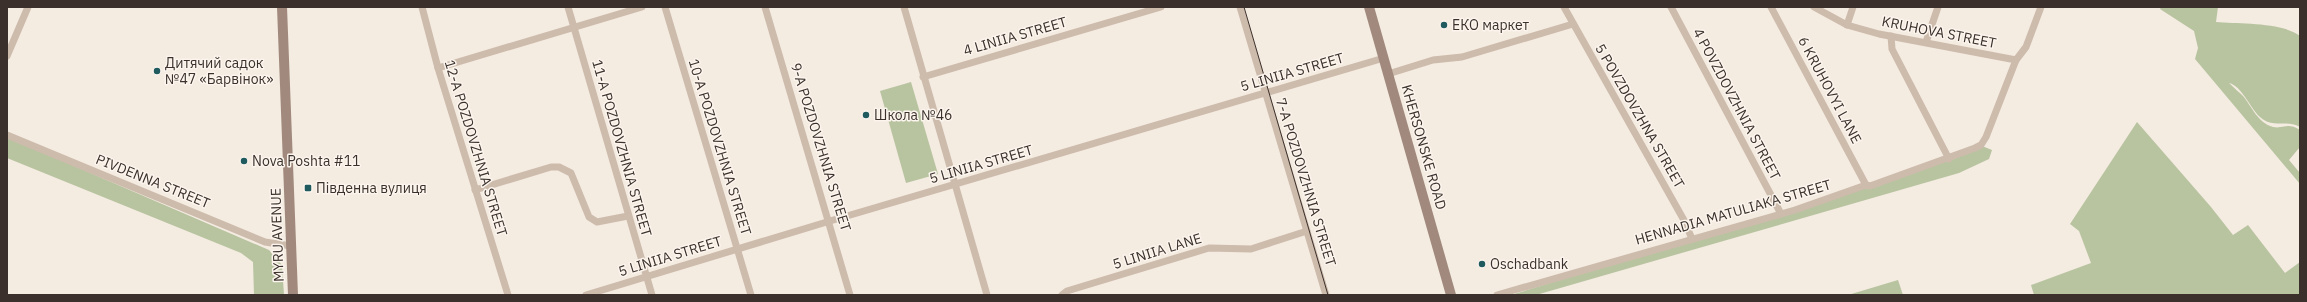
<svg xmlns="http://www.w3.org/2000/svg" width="2307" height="302" viewBox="0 0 2307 302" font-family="'IBM Plex Sans',sans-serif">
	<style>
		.green { fill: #b8c4a0 }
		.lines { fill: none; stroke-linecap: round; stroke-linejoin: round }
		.street { stroke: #cdbbac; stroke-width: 7 }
		.secondary { stroke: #a18a7d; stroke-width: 10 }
		.tram { stroke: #3b302b; stroke-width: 1 }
		.poi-dot { fill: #1f5a5e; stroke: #fbf5ee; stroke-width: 1.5 }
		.labels { text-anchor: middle; stroke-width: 3; stroke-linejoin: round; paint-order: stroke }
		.poi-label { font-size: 14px; fill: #3b302b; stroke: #fbf5ee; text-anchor: start }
		.street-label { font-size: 14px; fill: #3b302b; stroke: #fbf5ee }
	</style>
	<rect width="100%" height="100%" fill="#f4ebe1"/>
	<g class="green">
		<path d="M2161,7H2218L2216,22C2239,24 2282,22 2300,36V127C2286,119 2273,129 2260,117C2250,108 2242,86 2229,83C2234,88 2239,92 2243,96C2252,107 2258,123 2273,127C2284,129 2287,122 2300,130V147L2289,160L2300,173V184L2195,59L2198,48L2194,31L2160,9Z"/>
		<path d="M911,82L938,174L906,183L880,91Z"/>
		<path d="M2137,122L2211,207L2233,235L2248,225L2285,273L2300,262V295H2034L2031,285L2091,263L2079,231L2070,224Z"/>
		<path d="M7,137L269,250L282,265L284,295H254L253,262L241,253L7,158Z"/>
		<path d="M1982,146L1992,150L1989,159L1959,173L1536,295H1511L1954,159Z"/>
		<path d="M1898,280L1903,295H1848Z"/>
	</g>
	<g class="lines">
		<g class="street">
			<path d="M422,7L438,68L508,295"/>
			<path d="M568,7L652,295"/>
			<path d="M665,7L751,295"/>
			<path d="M765,7L850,295"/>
			<path d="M904,7L987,295"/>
			<path d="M1240,7L1326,295"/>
			<path d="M1564,7L1685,222L1692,239"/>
			<path d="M1671,7L1780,212"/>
			<path d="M1771,7L1866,185"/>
			<path d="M1814,7L1847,25L1879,34L2016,60"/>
			<path d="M1847,25L1853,7"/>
			<path d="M1891,36L1892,49L1949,159"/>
			<path d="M1926,42L1938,7"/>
			<path d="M7,56L28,7"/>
			<path d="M438,68L642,7"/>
			<path d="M1388,74L1433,60L1462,57L1573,24"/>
			<path d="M923,77L1161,7"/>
			<path d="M7,135L265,242L291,246"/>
			<path d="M475,190L551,167H559L571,173L589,217L597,222L628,216"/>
			<path d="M586,295L830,221L1384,58"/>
			<path d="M1062,295L1067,291L1209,248L1251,249L1307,231"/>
			<path d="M1497,295L1795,210L1866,185L1870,186L1975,148L1981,145L1986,137L2016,60L2026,47L2041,7"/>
		</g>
		<g class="secondary">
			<path d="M282,7L293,295"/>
			<path d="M1369,7L1451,295"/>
		</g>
		<path class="tram" d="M1244,7L1328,295"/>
	</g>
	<g class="poi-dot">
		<circle cx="1444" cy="25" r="4"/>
		<circle cx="157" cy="71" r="4"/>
		<circle cx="866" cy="115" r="4"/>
		<circle cx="244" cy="161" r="4"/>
		<rect x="304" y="184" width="8" height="8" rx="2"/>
		<circle cx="1482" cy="264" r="4"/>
	</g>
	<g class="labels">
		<g class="poi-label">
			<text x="1452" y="30">ЕКО маркет</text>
			<text x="165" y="68">Дитячий садок<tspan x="165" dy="16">№47 «Барвінок»</tspan></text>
			<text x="874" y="120">Школа №46</text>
			<text x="252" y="166">Nova Poshta #11</text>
			<text x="316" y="193">Південна вулиця</text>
			<text x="1490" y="269">Oschadbank</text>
		</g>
		<g class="street-label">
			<text transform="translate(1939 32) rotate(11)" y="5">KRUHOVA STREET</text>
			<text transform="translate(1015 36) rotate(-16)" y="5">4 LINIIA STREET</text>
			<text transform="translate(1292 72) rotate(-16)" y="5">5 LINIIA STREET</text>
			<text transform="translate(1830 90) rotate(62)" y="5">6 KRUHOVYI LANE</text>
			<text transform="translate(1737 104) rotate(62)" y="5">4 POVZDOVZHNIA STREET</text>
			<text transform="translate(1640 116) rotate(60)" y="5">5 POVZDOVZHNA STREET</text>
			<text transform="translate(720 147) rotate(73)" y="5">10-A POZDOVZHNIA STREET</text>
			<text transform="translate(821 147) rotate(73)" y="5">9-A POZDOVZHNIA STREET</text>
			<text transform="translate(1424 147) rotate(74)" y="5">KHERSONSKE ROAD</text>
			<text transform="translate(476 148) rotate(73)" y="5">12-A POZDOVZHNIA STREET</text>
			<text transform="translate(622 148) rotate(74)" y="5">11-A POZDOVZHNIA STREET</text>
			<text transform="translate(981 164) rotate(-16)" y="5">5 LINIIA STREET</text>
			<text transform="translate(153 181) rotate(22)" y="5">PIVDENNA STREET</text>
			<text transform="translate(1306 182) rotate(73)" y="5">7-A POZDOVZHNIA STREET</text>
			<text transform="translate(1733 212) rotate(-16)" y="5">HENNADIA MATULIAKA STREET</text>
			<text transform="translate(277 235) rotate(-92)" y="5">MYRU AVENUE</text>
			<text transform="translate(1157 251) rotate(-17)" y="5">5 LINIIA LANE</text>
			<text transform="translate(670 256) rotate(-17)" y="5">5 LINIIA STREET</text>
		</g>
	</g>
	<rect width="2307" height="302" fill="none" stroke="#3b302b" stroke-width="16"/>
</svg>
